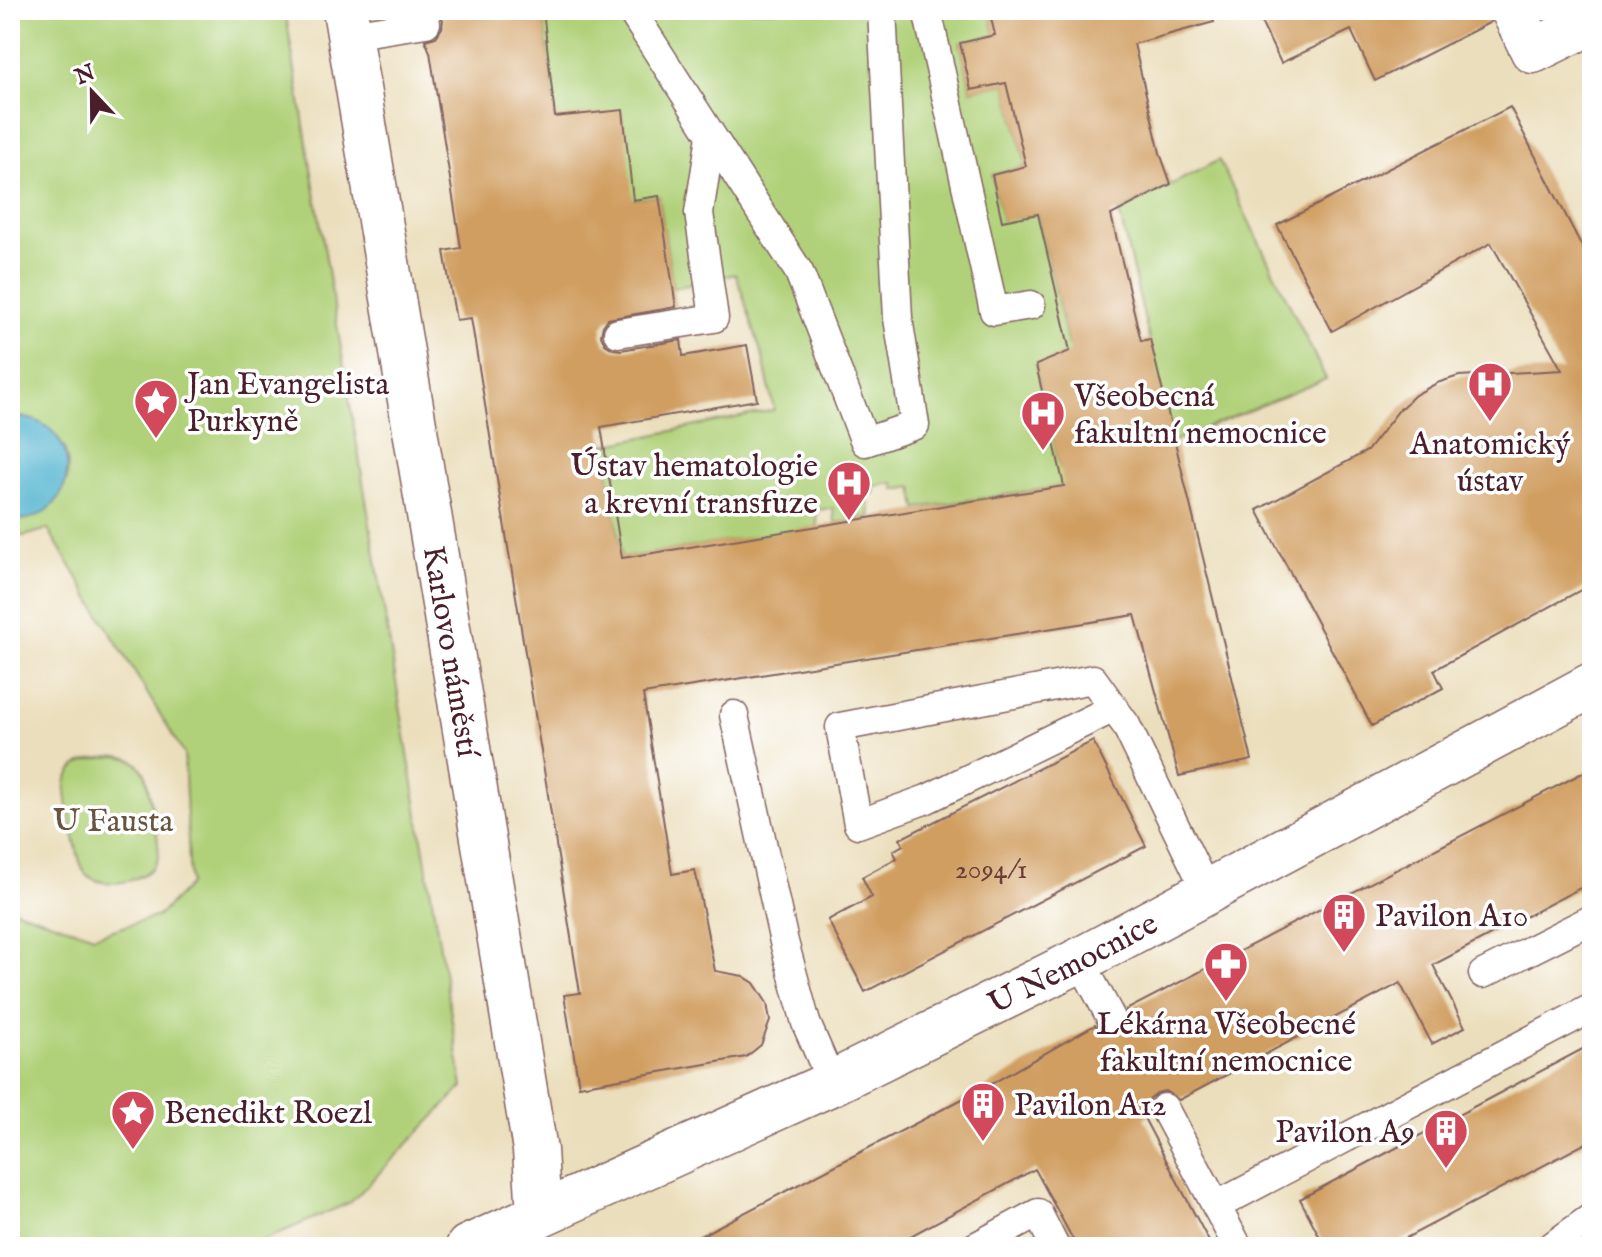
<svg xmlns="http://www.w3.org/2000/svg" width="1602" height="1257" viewBox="0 0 1602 1257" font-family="'IM FELL English',serif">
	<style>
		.green { fill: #b0d179; stroke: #7d7852; stroke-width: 2 }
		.water { fill: #50b2cf; stroke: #4d687d; stroke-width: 2 }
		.building { fill: #d09e60 }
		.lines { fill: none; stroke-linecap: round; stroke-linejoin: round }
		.service-casing { stroke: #82625e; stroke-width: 31 }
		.minor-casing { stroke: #82625e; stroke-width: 47 }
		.service { stroke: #fff; stroke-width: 28 }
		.minor { stroke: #fff; stroke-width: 44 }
		.labels { text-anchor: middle; stroke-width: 7; stroke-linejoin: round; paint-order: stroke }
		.number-label { font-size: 28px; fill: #6c3f38 }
		.poi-label { font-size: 32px; fill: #4a1f2b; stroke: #fff; text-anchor: start }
		.street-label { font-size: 32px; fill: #4a1f2b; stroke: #fff }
		.park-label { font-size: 32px; fill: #695442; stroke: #fff }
	</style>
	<rect width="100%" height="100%" fill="#fff"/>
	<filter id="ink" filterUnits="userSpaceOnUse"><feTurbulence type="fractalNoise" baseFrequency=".0125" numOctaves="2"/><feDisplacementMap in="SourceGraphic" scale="16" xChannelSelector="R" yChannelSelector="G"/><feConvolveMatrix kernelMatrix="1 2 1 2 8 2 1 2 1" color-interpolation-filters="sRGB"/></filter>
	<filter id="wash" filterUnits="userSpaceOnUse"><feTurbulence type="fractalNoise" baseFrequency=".006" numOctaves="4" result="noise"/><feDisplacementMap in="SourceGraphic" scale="32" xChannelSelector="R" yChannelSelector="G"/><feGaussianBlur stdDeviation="1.8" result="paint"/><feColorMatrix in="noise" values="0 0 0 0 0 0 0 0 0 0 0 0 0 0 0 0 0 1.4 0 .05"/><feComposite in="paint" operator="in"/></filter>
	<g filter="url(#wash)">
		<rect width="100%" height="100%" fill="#ebdebc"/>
		<g class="green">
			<path d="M10,10H285L463,1087L351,1202L248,1247H10V908L94,936L158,916L190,884L184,754L48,529L25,536L10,535V520H21L67,480L68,463L64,447L23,417H10Z"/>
			<path d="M543,10H989L995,35L960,43L971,90L1006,83L1026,166L992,175L1002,220L1038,214L1068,345L1083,353L1036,365L1060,468L1173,440L1119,211L1219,160L1326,379L1174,441L1118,478L917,508L913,487L895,490L894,483L874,486L875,493L867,495L871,516L859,518L858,520L835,523L833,508L816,510L818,527L622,558L604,445L774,410L763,358L736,274L673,288L659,196L600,204L555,117Z"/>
			<path d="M116,756C131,757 137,761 145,773C148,789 162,846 158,858C150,883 101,891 85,873C78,865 64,793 66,783C67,778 72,770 75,767C85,758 104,758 116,756Z"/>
		</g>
		<path class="water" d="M10,417C88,414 84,525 10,520Z"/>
		<g id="blocks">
			<g class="building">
				<path d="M436,10H543L555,117L623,110L633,200L659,196L676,307L608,319L603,326L601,335L605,344L613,349L621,350L681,340L683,356L747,345L757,400L601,427L622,558L1064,486L1036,365L1070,351L1038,214L1002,221L992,175L1026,166L1006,83L971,90L960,43L995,35L989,10H1212L1214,22L1134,44L1160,153L1171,184L1111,215L1141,341L1150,339L1252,760L1179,776L1135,615L643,694L672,874L695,870L715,971L743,976L754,983L767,1003L770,1021L761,1045L746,1057L579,1086L564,995L580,993L471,318L456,320L444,251L461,248L430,52L425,40L436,37L442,28L443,20Z"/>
				<path d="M1255,10H1488L1491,22L1375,81L1351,30L1281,63Z"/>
				<path d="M1510,107L1592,266V584L1434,670L1443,688L1372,726L1257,510L1367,451L1399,410L1415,395L1437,383L1459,376L1562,370L1491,243L1332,331L1277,225Z"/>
				<path d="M1093,741L1146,846L865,992L828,920L872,897L862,877L897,858L893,851L903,845L900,839Z"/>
				<path d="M1592,768V882L1433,965L1465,1027L1432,1044L1400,983L1179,1100L1165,1091L1157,1093L1150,1098L1147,1107L1149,1116L1144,1118L1212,1247H1077L1035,1169L890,1247H679L991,1084L1095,1025L1103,1033L1111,1035L1120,1033L1128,1019L1126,1010Z"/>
				<path d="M1592,1044V1140L1389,1247H1325L1300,1199Z"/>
			</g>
		</g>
	</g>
	<g filter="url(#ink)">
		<use href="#blocks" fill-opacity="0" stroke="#82625e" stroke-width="2"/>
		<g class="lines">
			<g class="service-casing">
				<g id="service">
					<path d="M631,10L799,272L865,442L915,425L898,318L882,10"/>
					<path d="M927,10L994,311L1031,305"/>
					<path d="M349,35L426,23"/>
					<path d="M618,333L714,318L699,213L711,136"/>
					<path d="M1114,708L927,799L858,824L840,727L1093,679L1126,725L1207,892"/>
					<path d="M734,715L784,942L806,1023L832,1083"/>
					<path d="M1080,960L1111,1018"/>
					<path d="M1483,974L1592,919"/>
					<path d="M1164,1108L1238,1247"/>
					<path d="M1216,1206L1592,1008"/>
					<path d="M975,1247L1038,1213L1055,1247"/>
					<path d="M1551,1247L1592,1217"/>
				</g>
			</g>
			<g class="minor-casing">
				<g id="minor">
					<path id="s1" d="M345,10L535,1150L539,1215"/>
					<path d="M1513,10L1533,51L1592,22"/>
					<path id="s2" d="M468,1247L832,1083L1080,960L1592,685"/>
				</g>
			</g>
			<use href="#service" class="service"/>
			<use href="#minor" class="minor"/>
		</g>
	</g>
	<defs>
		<g id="hospital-pin" transform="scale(2.3)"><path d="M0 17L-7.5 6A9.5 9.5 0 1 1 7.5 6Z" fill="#d1495b" stroke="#fff"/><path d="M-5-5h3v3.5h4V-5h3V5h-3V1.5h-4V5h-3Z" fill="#fff"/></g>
		<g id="sight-pin" transform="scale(2.3)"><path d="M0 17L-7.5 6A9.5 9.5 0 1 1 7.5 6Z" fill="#d1495b" stroke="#fff"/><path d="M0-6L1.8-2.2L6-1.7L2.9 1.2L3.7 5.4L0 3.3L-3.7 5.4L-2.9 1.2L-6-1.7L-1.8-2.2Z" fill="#fff"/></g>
		<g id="building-pin" transform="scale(2.3)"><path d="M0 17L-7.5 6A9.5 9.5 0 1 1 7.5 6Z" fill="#d1495b" stroke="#fff"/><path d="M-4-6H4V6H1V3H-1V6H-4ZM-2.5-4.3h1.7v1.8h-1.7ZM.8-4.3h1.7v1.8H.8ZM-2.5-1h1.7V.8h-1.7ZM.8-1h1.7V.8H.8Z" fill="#fff"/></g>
		<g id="pharmacy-pin" transform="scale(2.3)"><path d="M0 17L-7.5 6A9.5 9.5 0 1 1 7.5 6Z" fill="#d1495b" stroke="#fff"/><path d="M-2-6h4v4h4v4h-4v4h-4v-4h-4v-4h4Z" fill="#fff"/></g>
	</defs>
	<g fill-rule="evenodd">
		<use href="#hospital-pin" x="1490" y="384"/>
		<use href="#sight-pin" x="156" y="401"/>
		<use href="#hospital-pin" x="1043" y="413"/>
		<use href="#hospital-pin" x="849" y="483"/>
		<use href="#building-pin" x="1344" y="915"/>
		<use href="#pharmacy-pin" x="1226" y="964"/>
		<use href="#building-pin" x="983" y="1104"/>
		<use href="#sight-pin" x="133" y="1112"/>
		<use href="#building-pin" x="1446" y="1131"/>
	</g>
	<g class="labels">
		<g class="number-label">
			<text x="991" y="878">2094/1</text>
		</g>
		<g class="poi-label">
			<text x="187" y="394">Jan Evangelista<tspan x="187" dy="37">Purkyně</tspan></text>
			<text x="1074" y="406">Všeobecná<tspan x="1074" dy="37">fakultní nemocnice</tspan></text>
			<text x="1490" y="454" text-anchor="middle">Anatomický<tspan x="1490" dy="37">ústav</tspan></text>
			<text x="818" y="476" text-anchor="end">Ústav hematologie<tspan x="818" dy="37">a krevní transfuze</tspan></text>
			<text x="1375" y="926">Pavilon A10</text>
			<text x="1226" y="1034" text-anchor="middle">Lékárna Všeobecné<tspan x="1226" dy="37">fakultní nemocnice</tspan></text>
			<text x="1014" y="1115">Pavilon A12</text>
			<text x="164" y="1123">Benedikt Roezl</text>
			<text x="1415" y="1142" text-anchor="end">Pavilon A9</text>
		</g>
		<g class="street-label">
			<text dy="11" stroke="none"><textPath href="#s1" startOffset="650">Karlovo náměstí</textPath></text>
			<text dy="11" stroke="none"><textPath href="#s2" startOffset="668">U Nemocnice</textPath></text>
		</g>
		<g class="park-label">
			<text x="113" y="831">U Fausta</text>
		</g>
	</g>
	<rect width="1602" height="1257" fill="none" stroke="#fff" stroke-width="40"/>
	<g transform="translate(92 92) rotate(338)" stroke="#ffffff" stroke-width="6" paint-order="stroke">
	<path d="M0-6L14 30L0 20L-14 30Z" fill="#4a1f2b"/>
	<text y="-12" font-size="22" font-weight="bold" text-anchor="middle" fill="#4a1f2b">N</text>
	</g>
</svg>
